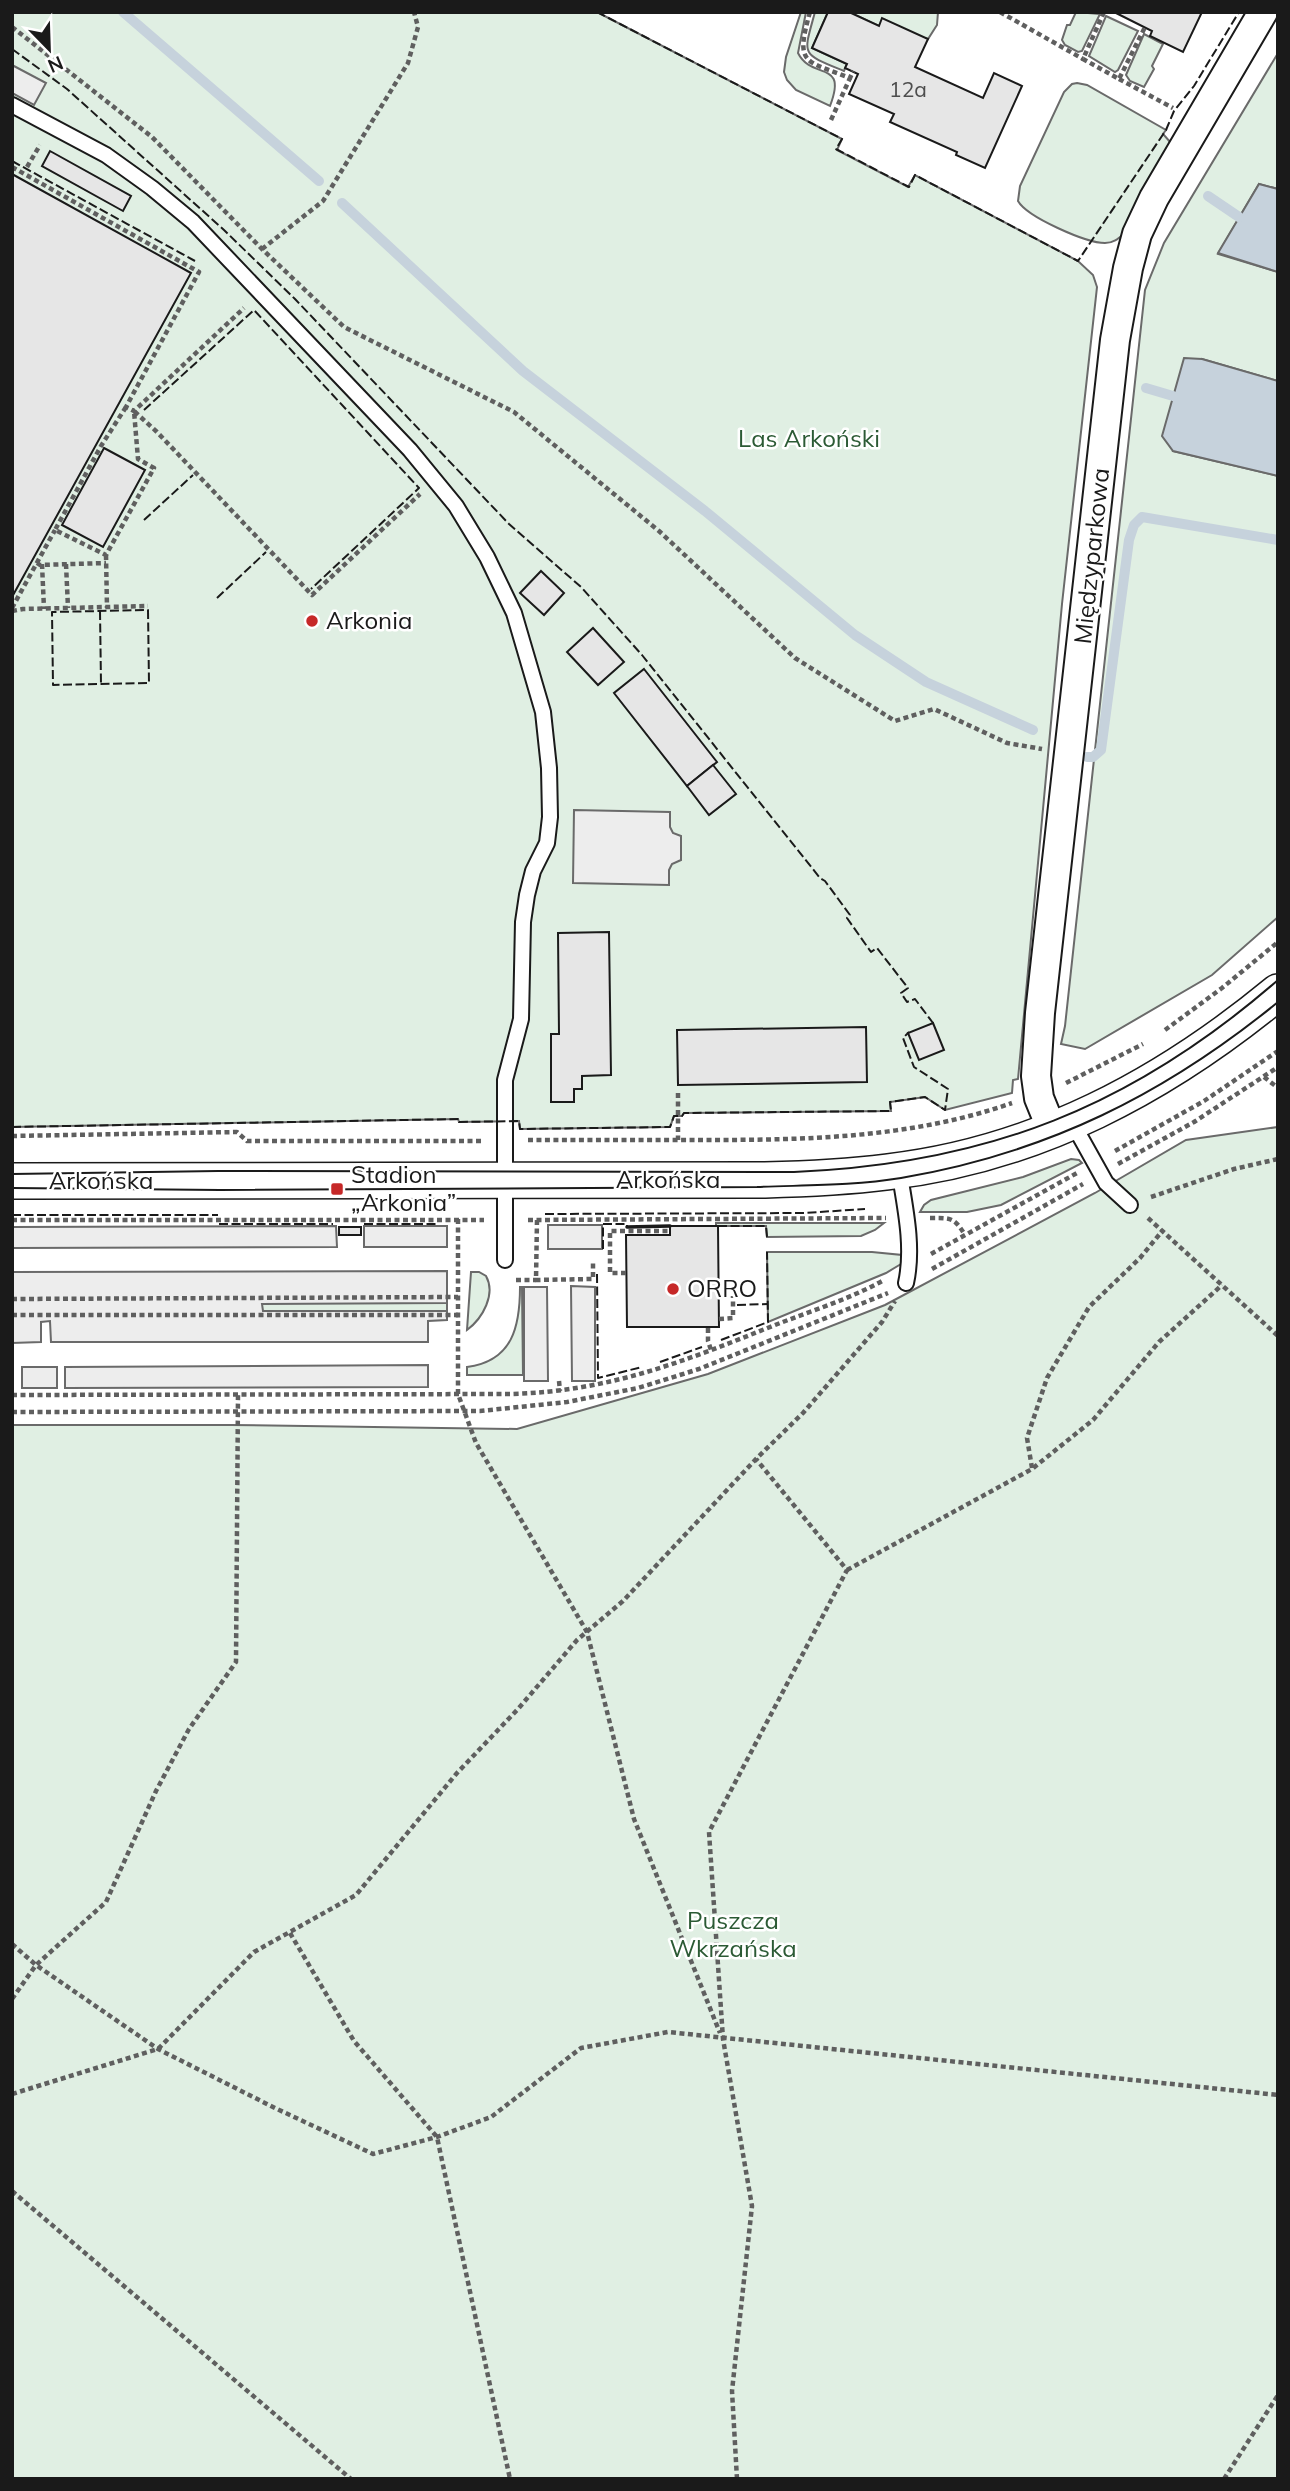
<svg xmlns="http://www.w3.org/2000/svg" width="1290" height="2491" viewBox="0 0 1290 2491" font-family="Mulish,sans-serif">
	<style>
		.green { fill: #e0efe3; stroke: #6a6a6a; stroke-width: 2 }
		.parking { fill: #ededed; stroke: #6a6a6a; stroke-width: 2 }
		.water { fill: #c6d2dc; stroke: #6a6a6a; stroke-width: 2 }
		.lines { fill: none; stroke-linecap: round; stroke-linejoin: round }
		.stream { stroke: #c6d2dc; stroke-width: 10 }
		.building { fill: #e6e6e6; stroke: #1a1a1a; stroke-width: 2 }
		.service-casing { stroke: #1a1a1a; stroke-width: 18 }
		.minor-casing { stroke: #1a1a1a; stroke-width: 32 }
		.tertiary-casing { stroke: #1a1a1a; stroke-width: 38 }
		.path { stroke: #5f5f5f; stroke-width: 4.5; stroke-dasharray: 5 3.5; stroke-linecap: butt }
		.service { stroke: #fff; stroke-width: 14 }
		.minor { stroke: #fff; stroke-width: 28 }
		.tertiary { stroke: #fff; stroke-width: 35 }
		.tram { stroke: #1a1a1a; stroke-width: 2 }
		.fence { stroke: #1a1a1a; stroke-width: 2; stroke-dasharray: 9 3.5; stroke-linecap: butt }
		.wall { stroke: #1a1a1a; stroke-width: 3.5 }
		.poi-dot { fill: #c62828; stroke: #fff; stroke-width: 2.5 }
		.labels { text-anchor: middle; stroke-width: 5; stroke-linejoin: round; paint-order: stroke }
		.number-label { font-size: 21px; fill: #4d4d4d }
		.park-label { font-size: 24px; fill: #2b5a34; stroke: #fff }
		.street-label { font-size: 24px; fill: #1a1a1a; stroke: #fff }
		.poi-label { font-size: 24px; fill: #1a1a1a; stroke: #fff; text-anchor: start }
	</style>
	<rect width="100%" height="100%" fill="#fff"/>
	<g class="green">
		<path d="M12,12H597L842,139L837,150L908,187L915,175L1078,261L1093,275L1097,287L1062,604L1018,1079L1013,1080L1012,1093L945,1110L925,1097L890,1102L891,1111L684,1113L682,1116H674L670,1127L520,1129L519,1121L459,1122L458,1119L12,1127Z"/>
		<path d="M801,12H806L798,53C812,81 848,59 830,106L796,90L787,80L784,72L786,57Z"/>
		<path d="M815,12H828L812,48L847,64L844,71C800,53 803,56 815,12Z"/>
		<path d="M849,12H938L937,25L928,39L879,26Z"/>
		<path d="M1076,12L1100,14L1082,51L1078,52L1065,45L1062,40L1067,25H1070Z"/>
		<path d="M1106,16L1138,31L1118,70L1115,72L1089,56Z"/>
		<path d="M1144,34L1163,44L1152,66L1154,69L1144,87L1130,81L1126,75Z"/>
		<path d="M1278,53V189L1259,184L1218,254L1278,272V381L1202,359L1173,451L1278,476V917L1212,975L1085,1049L1061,1044L1065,1026L1145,290L1164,243Z"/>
		<path d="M1077,83L1087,85L1166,130L1163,134L1171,143L1124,234C1118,239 1113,243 1105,243C1086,243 1027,217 1018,201L1020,186L1064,92L1072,84Z"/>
		<path d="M1278,1127V2479H12V1425H230L517,1429L708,1374L885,1305L1095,1193L1186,1140Z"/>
		<path d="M1071,1159L1079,1160L1082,1163L1001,1205L967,1212H920L924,1205L931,1200L1023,1177Z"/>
		<path d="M716,1223H884L875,1230L861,1236L767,1237L766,1226H716Z"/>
		<path d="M767,1252H872L902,1255L901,1264L886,1273L768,1322Z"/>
		<path d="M471,1272H479L486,1276C496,1294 483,1318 467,1330Z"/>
		<path d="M520,1287H522L523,1375H467V1367C513,1361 520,1326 520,1287Z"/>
		<rect x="262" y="1303" width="185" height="8"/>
	</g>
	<g class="parking">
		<path d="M12,65L46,83L34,105L12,93Z"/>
		<path d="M574,810L670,812V827L673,833L681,836V860L672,864L669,870V885L573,883Z"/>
		<rect x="548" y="1225" width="54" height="24"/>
		<path d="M336,1226L337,1247L12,1248V1227Z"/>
		<rect x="364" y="1226" width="83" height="21"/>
		<path d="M447,1271V1303L262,1304L263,1311H447V1320L428,1321V1342H51L50,1321L41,1322V1342L12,1343V1272Z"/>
		<path d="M571,1286L595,1287V1381H572Z"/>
		<path d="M524,1287H547L548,1381H524Z"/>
		<path d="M428,1365V1387L65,1388V1367Z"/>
		<rect x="22" y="1367" width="35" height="21"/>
	</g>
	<g class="water">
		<path d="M1259,184L1278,189V272L1218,253Z"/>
		<path d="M1184,358L1202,359L1278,381V476L1173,451L1162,436Z"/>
	</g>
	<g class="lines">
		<g class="stream">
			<path d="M123,12L319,181"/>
			<path d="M1208,196L1239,217"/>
			<path d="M342,203L523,371L705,511L855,635L926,682L1033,730"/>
			<path d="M1146,388L1173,396"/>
			<path d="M1087,757H1093L1101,750L1129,540L1134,525L1142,517L1278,540"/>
		</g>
	</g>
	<g class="building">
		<path d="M828,12H849L879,26L882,18L928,39L915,67L983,98L994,73L1022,86L985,168L956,155L957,152L890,122L894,114L849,94L858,74L845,68L847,64L812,48Z"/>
		<path d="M1114,12H1202L1183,52L1150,36L1152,31Z"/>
		<path d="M50,151L131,196L123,211L42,166Z"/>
		<path d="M12,174L191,273L12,597Z"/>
		<path d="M104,448L145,470L103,547L62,525Z"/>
		<path d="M541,571L564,593L544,615L520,593Z"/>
		<path d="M593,628L624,662L598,685L567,652Z"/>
		<path d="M644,669L717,762L687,786L614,693Z"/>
		<path d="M713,765L736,794L709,815L687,786Z"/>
		<path d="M609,932L611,1075L582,1076V1089H574V1102H551V1034H559L558,933Z"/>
		<path d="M933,1023L944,1050L919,1060L908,1033Z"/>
		<path d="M866,1027L867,1082L678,1085L677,1030Z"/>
		<path d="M670,1226H718L719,1327H627L626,1235H670Z"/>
		<rect x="339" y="1227" width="22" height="8"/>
	</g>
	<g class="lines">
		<g class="service-casing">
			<g id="service">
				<path d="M12,105L106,155L152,188L193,222L410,450L456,506L487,557L514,613L543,712L549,768L550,817L547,843L533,871L527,895L523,922L521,1019L505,1080V1260"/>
				<path d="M1072,1122L1106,1183L1130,1205"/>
				<path d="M899,1170C905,1207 914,1247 906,1283"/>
			</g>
		</g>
		<g class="minor-casing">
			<path id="minor" d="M1052,1130L1039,1098L1036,1076L1040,1013L1115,340L1128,268L1137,234L1154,198L1263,12"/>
		</g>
		<g class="tertiary-casing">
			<path id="tertiary" d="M12,1181L765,1180C806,1179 847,1177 887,1172C1036,1155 1164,1086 1278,992"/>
		</g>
		<g class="path">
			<path d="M810,12C795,65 804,60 850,78L853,71"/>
			<path d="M1000,12L1083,59"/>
			<path d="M1104,12L1083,59L1119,79L1145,27"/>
			<path d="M12,27L152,137L262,249L344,327L514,412L659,531L795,658L895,721L934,709L1007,743L1042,749"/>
			<path d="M1119,79L1173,108"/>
			<path d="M831,120L850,78"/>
			<path d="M12,167L199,272L126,407L134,411L244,308"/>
			<path d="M27,167L40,145"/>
			<path d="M262,249L323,201L408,63L418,27L414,12"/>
			<path d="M126,407L101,446L55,530L106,555L154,468L138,459L134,411L157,432L312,595L420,494"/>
			<path d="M106,555L107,608"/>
			<path d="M37,563L40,565L106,563"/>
			<path d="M42,564L44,609"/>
			<path d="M66,564L68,608"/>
			<path d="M12,608L55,530"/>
			<path d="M12,611L23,609L148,606"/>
			<path d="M1165,1030L1222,988L1278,942"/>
			<path d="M1264,1077L1278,1088"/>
			<path d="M1066,1083L1143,1044"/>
			<path d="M678,1093V1140"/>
			<path d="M12,1136L237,1132L247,1141H484"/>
			<path d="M528,1140C586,1140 645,1140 703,1140C808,1140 912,1138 1012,1103"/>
			<path d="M1115,1151L1204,1101L1278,1051"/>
			<path d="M1118,1164L1194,1122L1278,1067"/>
			<path d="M1151,1197L1234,1169L1278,1159"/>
			<path d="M930,1218C951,1218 954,1217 965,1235"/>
			<path d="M1148,1218L1278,1336"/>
			<path d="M458,1219V1394L476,1443L587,1632L634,1819L720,2033"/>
			<path d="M12,1220H484"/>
			<path d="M528,1220L886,1218"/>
			<path d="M537,1220L536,1280L593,1279V1261"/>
			<path d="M931,1254L1077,1173"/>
			<path d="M932,1269L1083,1184"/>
			<path d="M626,1273H610V1231H670"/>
			<path d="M516,1280H536"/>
			<path d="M12,1299L458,1297"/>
			<path d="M12,1315H458"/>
			<path d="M719,1319L733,1318V1296"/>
			<path d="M708,1328V1341L711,1350"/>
			<path d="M559,1381L560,1391"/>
			<path d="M12,1395L512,1394C611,1391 685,1361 775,1325C811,1311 850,1299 884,1280"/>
			<path d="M12,1412L480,1411L567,1402L638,1388L699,1369L888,1293"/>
			<path d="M1032,1468L1027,1438L1047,1378L1089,1307L1140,1258L1163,1230"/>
			<path d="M847,1570L1032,1469L1093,1420L1159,1342L1222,1285"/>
			<path d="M290,1933L354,2041L437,2137L510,2479"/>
			<path d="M12,1944L36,1965L158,2049L275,2108L373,2154L437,2137L491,2117L581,2048L668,2032L1278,2095"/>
			<path d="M12,1999L36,1965L106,1902L156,1791L189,1729L236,1662L238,1394"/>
			<path d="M12,2094L158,2049L254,1952L356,1895L457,1773L518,1709L577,1640L623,1601L756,1459L803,1413L882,1322L895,1301"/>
			<path d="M12,2191L351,2479"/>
			<path d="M737,2479L732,2391L752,2206L723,2039L709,1832L847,1570L756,1459"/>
			<path d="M1224,2479L1278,2395"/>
		</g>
		<use href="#service" class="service"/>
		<use href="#minor" class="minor"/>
		<use href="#tertiary" class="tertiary"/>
		<g class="tram">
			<path d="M12,1174L218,1171L794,1172C987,1164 1132,1107 1278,980"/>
			<path d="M12,1188L220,1190L757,1187C805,1185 853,1186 901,1178C1047,1153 1164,1095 1278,1002"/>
		</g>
		<g class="fence">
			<path d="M597,12L842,139L836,149L909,187L915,175L1078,261L1166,130L1174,111L1194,86L1239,12"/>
			<path d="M12,49L67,89L224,230L295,299L509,524L581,587L642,655L820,878L825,881L850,915L847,918L871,952L877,948L908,988L901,993L907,1002L915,999L933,1023L929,1025"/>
			<path d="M12,161L195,261"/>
			<path d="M144,410L254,310L419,488L311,589"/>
			<path d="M144,520L193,475"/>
			<path d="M217,598L266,552"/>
			<path d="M148,610L149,683L53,685L52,612Z"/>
			<path d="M100,611L101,684"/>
			<path d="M12,1127L459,1119V1122L519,1121L520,1129L670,1127L674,1116H682L684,1113L891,1111L890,1102L925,1097L945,1110L948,1089L914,1067L903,1038L909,1032"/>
			<path d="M545,1214L804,1213L865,1209"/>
			<path d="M12,1215H218"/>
			<path d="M219,1224H333"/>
			<path d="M364,1224H436"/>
			<path d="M718,1226H766L767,1237"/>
			<path d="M603,1249V1224H627V1227"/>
			<path d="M597,1274L598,1378L642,1367"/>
			<path d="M737,1305L768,1304"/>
			<path d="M721,1340L768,1322L767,1252"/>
			<path d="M660,1362L702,1347"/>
		</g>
		<path class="wall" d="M627,1227L670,1226"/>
	</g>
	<g class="poi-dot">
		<circle cx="312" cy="621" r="7"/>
		<rect x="330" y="1182" width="14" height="14" rx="3.5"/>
		<circle cx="673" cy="1289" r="7"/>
	</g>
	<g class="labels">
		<g class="number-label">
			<text x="908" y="97">12a</text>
		</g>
		<g class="park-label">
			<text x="809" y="447">Las Arkoński</text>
			<text x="733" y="1929">Puszcza<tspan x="733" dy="28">Wkrzańska</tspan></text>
		</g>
		<g class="street-label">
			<text transform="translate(1092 556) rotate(-84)" y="8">Międzyparkowa</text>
			<text x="668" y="1188">Arkońska</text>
			<text x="101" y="1189">Arkońska</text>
		</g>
		<g class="poi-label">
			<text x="326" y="629">Arkonia</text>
			<text x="351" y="1183">Stadion<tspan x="351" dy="28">„Arkonia”</tspan></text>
			<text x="687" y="1297">ORRO</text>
		</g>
	</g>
	<rect width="1290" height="2491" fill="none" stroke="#1a1a1a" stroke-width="28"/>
	<g transform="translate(49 49) rotate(157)" stroke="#ffffff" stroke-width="5" paint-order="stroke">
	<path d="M0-5L12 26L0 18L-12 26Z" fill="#1a1a1a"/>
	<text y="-10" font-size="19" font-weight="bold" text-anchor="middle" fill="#1a1a1a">N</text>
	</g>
</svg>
